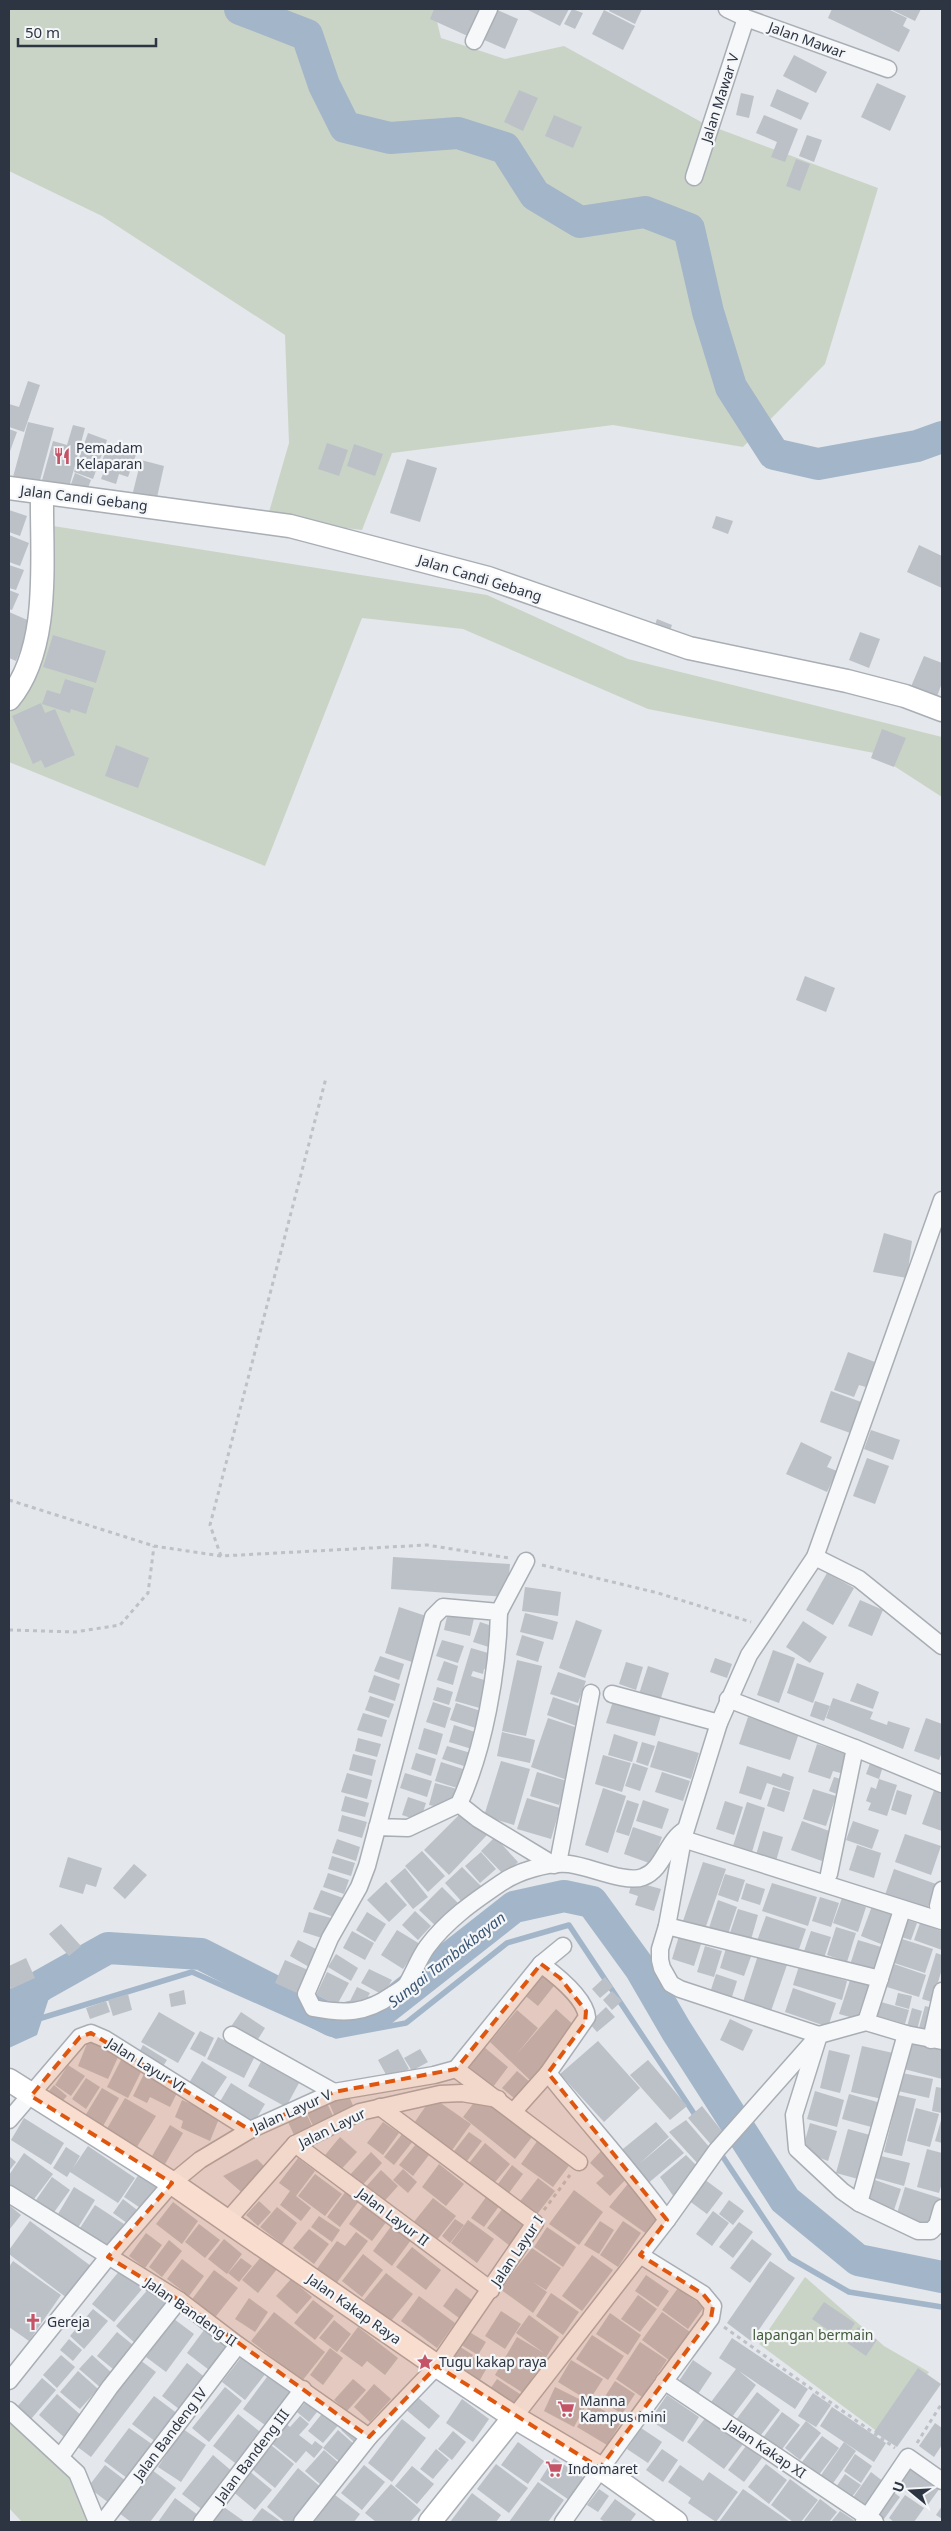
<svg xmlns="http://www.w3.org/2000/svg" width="951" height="2531" viewBox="0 0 951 2531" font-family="'Noto Sans',sans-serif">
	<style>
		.green { fill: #cad4c6 }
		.water { fill: #a3b5c8 }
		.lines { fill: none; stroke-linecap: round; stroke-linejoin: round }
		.stream { stroke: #a3b5c8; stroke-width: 5.5 }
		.river { stroke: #a3b5c8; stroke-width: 32 }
		.building { fill: #bcc1c8 }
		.street-casing { stroke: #a9aeb5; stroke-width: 19 }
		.secondary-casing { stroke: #a9aeb5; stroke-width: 25 }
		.path { stroke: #bec1c7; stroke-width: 3; stroke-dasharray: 4 4; stroke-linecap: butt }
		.street { stroke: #f7f8fa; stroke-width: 16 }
		.secondary { stroke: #fff; stroke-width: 22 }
		.marked { fill: #df570f; fill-opacity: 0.2; stroke: #df570f; stroke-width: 4; stroke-dasharray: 10 6; stroke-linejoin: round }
		.labels { text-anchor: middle; stroke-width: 4.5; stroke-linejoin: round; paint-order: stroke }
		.street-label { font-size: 14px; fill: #2d3543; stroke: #f4f6f8 }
		.poi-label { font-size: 14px; fill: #2d3543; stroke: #f4f6f8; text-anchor: start }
		.park-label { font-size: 14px; fill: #425d3b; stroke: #f4f6f8 }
		.water-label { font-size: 15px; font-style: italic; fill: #3a5574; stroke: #f4f6f8 }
	</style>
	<rect width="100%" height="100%" fill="#e4e7eb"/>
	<g class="green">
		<path d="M9,9H434L441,38L505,59L564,46L703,123L878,188L825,364L743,447L613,425L392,453L362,530L267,519L289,443L285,335L102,216L9,171Z"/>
		<path d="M47,525L487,595L628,659L942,737V797L874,753L648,709L463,629L362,618L265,866L9,762V715L34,665Z"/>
		<path d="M805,2277L884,2346L929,2372L882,2435L759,2344Z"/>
		<path d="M9,2405L61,2453L95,2522H22L9,2508Z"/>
	</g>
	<path class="water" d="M42,1985L48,2001L37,2035L9,2048C9,2004 6,2011 42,1985Z"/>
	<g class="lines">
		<g class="stream">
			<path d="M35,2020L192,1972L336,2036L406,2023L507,1943L569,1925L697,2118"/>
			<path d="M719,2151L790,2258L849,2292L942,2307"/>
		</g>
		<g class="river">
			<path d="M240,9L307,35L324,85L345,127L390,138L458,133L505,148L535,195L580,222L645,212L689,229L708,312L731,387L774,454L818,464L917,446L942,437"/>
			<path d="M9,2009L42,1985L108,1948L201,1954L333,2021L383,2010L514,1907L564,1896L592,1902L640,1968L676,2030L785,2200L858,2260L942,2277"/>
		</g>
	</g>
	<g class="building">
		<path d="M434,9H485L472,38L430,19Z"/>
		<path d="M495,9L518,19L505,49L482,39Z"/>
		<path d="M526,9H569L560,26Z"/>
		<path d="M572,9L583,13L575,29L564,24Z"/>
		<path d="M610,9H642L635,24L609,11Z"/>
		<path d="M832,9H888L907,18L903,26L910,30L899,52L828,18Z"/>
		<path d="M890,9H921L915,21Z"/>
		<path d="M604,10L635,26L623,50L592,34Z"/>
		<path d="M794,55L827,72L816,93L783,76Z"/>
		<path d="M877,83L906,96L890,131L861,117Z"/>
		<path d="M777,89L809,103L801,120L770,106Z"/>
		<path d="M519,90L538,98L523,131L504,122Z"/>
		<path d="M741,93L754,96L749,118L736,115Z"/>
		<path d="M554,115L582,127L573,148L545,136Z"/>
		<path d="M764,115L798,129L785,162L771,157L777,142L756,133Z"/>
		<path d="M807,135L822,140L814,162L799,156Z"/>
		<path d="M796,159L810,164L800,191L786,186Z"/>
		<path d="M28,381L40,385L24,432L9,427V404L19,407Z"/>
		<path d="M28,422L54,428L39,484L13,477Z"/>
		<path d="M73,425L85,428L68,491L41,484L53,441L67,445Z"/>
		<path d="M9,429L17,432L9,454Z"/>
		<path d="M88,433L107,440L93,479L74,472Z"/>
		<path d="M108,443L137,452L128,477L119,474L116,484L101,479L105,469L100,468Z"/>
		<path d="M327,443L348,450L339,476L318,469Z"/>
		<path d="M354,444L383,454L375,476L347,466Z"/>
		<path d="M407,459L437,468L420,522L390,513Z"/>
		<path d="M141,460L164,466L156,502L132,496Z"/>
		<path d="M75,473L91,480L85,496L69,490Z"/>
		<path d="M9,510L27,516L20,536L9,532Z"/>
		<path d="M716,516L733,521L728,534L712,528Z"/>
		<path d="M9,535L29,543L20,566L9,562Z"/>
		<path d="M919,545L942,556V588L907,572Z"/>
		<path d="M9,565L24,570L16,590L9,588Z"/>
		<path d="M9,590L19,594L12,610L9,609Z"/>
		<path d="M9,612L32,622L16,661L9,658Z"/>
		<path d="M657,619L672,625L667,639L652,634Z"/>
		<path d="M860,632L880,639L869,668L849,660Z"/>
		<path d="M53,635L106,651L96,683L43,667Z"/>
		<path d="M924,656L942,663V683L936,699L910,689Z"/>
		<path d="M65,679L94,688L86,714L71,709L70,713L42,704L47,690L60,694Z"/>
		<path d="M41,703L45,713L55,709L75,755L45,768L41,760L33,764L12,716Z"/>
		<path d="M882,729L906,738L894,767L871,758Z"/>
		<path d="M116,745L149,758L138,788L105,776Z"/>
		<path d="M805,976L835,988L826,1012L796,1000Z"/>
		<path d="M884,1233L912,1241L907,1278L873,1272Z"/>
		<path d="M848,1352L875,1362L866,1387L859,1385L854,1397L834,1390Z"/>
		<path d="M831,1391L864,1403L853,1434L820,1422Z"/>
		<path d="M871,1430L900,1440L893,1460L864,1449Z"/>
		<path d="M801,1442L832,1457L827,1467L837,1471L827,1492L786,1474Z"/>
		<path d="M867,1458L889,1466L875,1504L853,1496Z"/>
		<path d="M393,1557L510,1564L507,1597L391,1589Z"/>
		<path d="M827,1573L854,1588L833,1625L806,1610Z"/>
		<path d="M525,1587L561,1592L558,1616L522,1611Z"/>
		<path d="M860,1600L883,1610L872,1636L848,1626Z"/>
		<path d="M399,1607L426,1616L412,1662L385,1653Z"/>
		<path d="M448,1612L474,1618L470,1636L444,1630Z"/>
		<path d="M525,1613L558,1622L553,1640L520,1632Z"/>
		<path d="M576,1620L602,1630L585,1678L559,1668Z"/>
		<path d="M803,1621L827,1637L810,1663L786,1647Z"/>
		<path d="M480,1622L498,1628L492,1648L473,1642Z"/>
		<path d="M522,1635L544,1642L538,1662L516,1655Z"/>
		<path d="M442,1640L464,1646L458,1663L436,1656Z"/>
		<path d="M471,1648L495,1655L490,1671L484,1669L483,1674L473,1671L471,1676L491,1682L483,1709L455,1701Z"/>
		<path d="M773,1650L795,1658L779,1703L757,1695Z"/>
		<path d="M380,1656L404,1664L399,1680L374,1671Z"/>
		<path d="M715,1658L732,1664L727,1678L710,1672Z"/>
		<path d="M517,1660L542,1666L526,1736L502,1731Z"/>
		<path d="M444,1661L458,1666L453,1685L437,1680Z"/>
		<path d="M626,1662L643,1667L636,1690L619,1684Z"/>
		<path d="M797,1663L824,1673L813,1703L787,1693Z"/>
		<path d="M648,1666L669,1673L660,1701L639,1694Z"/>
		<path d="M558,1672L586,1681L578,1703L550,1694Z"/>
		<path d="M374,1675L400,1684L395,1701L368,1692Z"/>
		<path d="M857,1683L879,1692L873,1709L850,1701Z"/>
		<path d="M437,1687L453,1692L449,1705L433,1700Z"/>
		<path d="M370,1696L394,1704L389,1718L365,1710Z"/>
		<path d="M553,1697L585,1708L579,1727L547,1715Z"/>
		<path d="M833,1698L873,1712L870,1719L887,1725L888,1721L910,1728L903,1749L826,1718Z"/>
		<path d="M613,1701L661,1715L655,1736L606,1723Z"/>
		<path d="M815,1701L830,1706L824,1721L810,1716Z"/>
		<path d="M433,1702L451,1708L445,1728L426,1722Z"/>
		<path d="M456,1703L484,1712L479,1729L450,1720Z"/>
		<path d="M363,1713L387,1720L382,1737L357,1730Z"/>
		<path d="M748,1717L799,1733L790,1760L739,1744Z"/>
		<path d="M548,1718L584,1730L567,1780L531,1767Z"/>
		<path d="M926,1718L942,1724V1752L939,1760L914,1751Z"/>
		<path d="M454,1725L481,1734L475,1750L449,1742Z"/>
		<path d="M424,1728L443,1734L437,1755L418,1749Z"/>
		<path d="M502,1732L535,1740L530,1763L497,1756Z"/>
		<path d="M614,1734L638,1742L632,1762L608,1755Z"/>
		<path d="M358,1738L381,1744L377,1757L355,1751Z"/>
		<path d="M658,1741L699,1753L691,1779L650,1767Z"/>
		<path d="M642,1742L655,1746L648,1766L636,1762Z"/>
		<path d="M817,1744L850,1755L844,1774L833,1771L830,1779L808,1772Z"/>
		<path d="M447,1746L471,1753L467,1767L442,1759Z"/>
		<path d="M416,1753L436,1759L431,1776L411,1769Z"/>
		<path d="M353,1754L376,1760L372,1776L349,1770Z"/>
		<path d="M603,1755L631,1763L622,1792L595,1784Z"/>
		<path d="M872,1758L884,1763L879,1779L866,1774Z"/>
		<path d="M501,1761L530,1769L514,1825L484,1816Z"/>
		<path d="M441,1762L466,1770L460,1789L435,1781Z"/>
		<path d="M633,1763L648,1768L640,1791L625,1786Z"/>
		<path d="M747,1766L781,1777L783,1773L794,1777L790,1791L767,1783L761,1800L739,1793Z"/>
		<path d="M537,1772L567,1781L559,1805L530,1796Z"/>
		<path d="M662,1772L690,1781L683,1801L655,1792Z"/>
		<path d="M347,1773L372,1780L367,1799L341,1792Z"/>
		<path d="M405,1773L432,1781L427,1797L400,1788Z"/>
		<path d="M834,1777L847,1781L842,1796L829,1791Z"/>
		<path d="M879,1779L897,1785L887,1816L868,1810L871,1803L866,1801L871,1787L876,1789Z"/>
		<path d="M435,1783L457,1789L454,1803L446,1801L444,1808L429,1805Z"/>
		<path d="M936,1785L942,1787V1831L922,1824Z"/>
		<path d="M773,1787L790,1792L784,1812L767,1806Z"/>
		<path d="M603,1788L626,1796L608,1853L585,1845Z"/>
		<path d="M813,1789L836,1796L826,1826L803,1819Z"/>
		<path d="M897,1790L912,1795L906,1815L891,1810Z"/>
		<path d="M345,1796L369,1803L365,1817L341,1811Z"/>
		<path d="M408,1797L426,1803L420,1821L402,1815Z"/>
		<path d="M527,1798L560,1808L551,1839L517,1829Z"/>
		<path d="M627,1800L639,1804L629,1836L616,1832Z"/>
		<path d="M643,1800L669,1809L662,1829L636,1821Z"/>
		<path d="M725,1801L743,1807L734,1835L716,1829Z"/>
		<path d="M747,1802L765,1808L752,1852L733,1846Z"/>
		<path d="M463,1811L487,1835L449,1875L424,1850Z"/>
		<path d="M342,1815L367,1822L362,1838L338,1831Z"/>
		<path d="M802,1821L832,1832L822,1861L791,1850Z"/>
		<path d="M853,1821L879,1830L872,1849L846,1840Z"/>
		<path d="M633,1827L662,1837L652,1864L624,1854Z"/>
		<path d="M763,1831L783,1837L776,1861L756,1855Z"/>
		<path d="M905,1834L941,1846L931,1875L895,1862Z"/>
		<path d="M495,1837L518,1862L505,1876L481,1851Z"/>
		<path d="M337,1839L360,1847L356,1861L332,1853Z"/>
		<path d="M857,1845L881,1853L874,1878L849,1870Z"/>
		<path d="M422,1851L445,1876L428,1892L405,1866Z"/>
		<path d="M481,1852L496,1869L480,1883L465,1866Z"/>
		<path d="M332,1856L355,1863L351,1876L328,1869Z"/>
		<path d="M68,1857L102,1868L96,1887L86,1884L83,1894L59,1887Z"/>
		<path d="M703,1862L726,1869L705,1929L683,1921Z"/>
		<path d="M134,1864L147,1875L125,1899L113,1888Z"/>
		<path d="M462,1867L481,1886L463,1903L445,1883Z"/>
		<path d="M405,1868L428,1897L413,1909L390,1881Z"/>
		<path d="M894,1869L936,1884L927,1910L885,1895Z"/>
		<path d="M328,1873L349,1880L344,1894L323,1887Z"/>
		<path d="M725,1874L745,1880L738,1902L718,1895Z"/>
		<path d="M632,1881L661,1889L654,1911L635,1905L638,1896L629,1893Z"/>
		<path d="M386,1882L407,1905L389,1922L367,1900Z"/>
		<path d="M746,1883L765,1889L760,1905L741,1899Z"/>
		<path d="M772,1883L817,1897L808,1926L762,1911Z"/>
		<path d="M442,1887L461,1906L439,1929L419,1910Z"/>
		<path d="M321,1890L343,1898L336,1918L313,1909Z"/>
		<path d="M820,1897L839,1903L831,1927L812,1921Z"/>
		<path d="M842,1898L866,1907L858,1932L833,1923Z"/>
		<path d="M718,1900L737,1907L728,1934L709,1928Z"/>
		<path d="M872,1906L892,1913L881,1944L861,1936Z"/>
		<path d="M738,1909L758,1915L750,1943L729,1936Z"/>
		<path d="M415,1911L431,1926L418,1940L402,1925Z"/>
		<path d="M309,1912L331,1918L325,1939L303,1932Z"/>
		<path d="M367,1912L386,1924L375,1942L356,1930Z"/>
		<path d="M766,1916L806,1929L797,1955L757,1941Z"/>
		<path d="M904,1919L917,1923L911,1940L898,1936Z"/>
		<path d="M920,1923L942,1931V1950L914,1940Z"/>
		<path d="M61,1924L81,1946L69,1956L49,1934Z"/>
		<path d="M836,1927L856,1933L847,1962L827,1955Z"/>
		<path d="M397,1930L420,1944L403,1969L381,1955Z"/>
		<path d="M352,1931L374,1943L365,1960L343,1948Z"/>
		<path d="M811,1931L831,1937L823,1961L803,1954Z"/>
		<path d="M679,1936L701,1944L694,1966L672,1959Z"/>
		<path d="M899,1938L933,1949L925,1973L891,1962Z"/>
		<path d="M298,1940L318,1950L309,1967L290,1956Z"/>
		<path d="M858,1940L881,1947L871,1976L849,1968Z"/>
		<path d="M728,1942L753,1951L744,1976L720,1968Z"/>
		<path d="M705,1946L722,1951L714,1977L697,1972Z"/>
		<path d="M759,1952L788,1962L770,2014L742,2005Z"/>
		<path d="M936,1953L942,1955V1969L932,2002L922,1999Z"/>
		<path d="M336,1954L358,1968L351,1981L328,1967Z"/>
		<path d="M26,1958L35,1978L11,1989L9,1984V1966Z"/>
		<path d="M285,1960L308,1970L297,1993L275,1983Z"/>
		<path d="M894,1964L926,1975L919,1997L887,1987Z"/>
		<path d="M799,1966L847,1981L842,2000L793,1985Z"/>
		<path d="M369,1969L392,1980L383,1995L361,1983Z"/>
		<path d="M541,1970L557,1982L538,2006L522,1993Z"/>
		<path d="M327,1972L349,1983L337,2005L316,1995Z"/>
		<path d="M716,1974L737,1981L731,2000L710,1993Z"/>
		<path d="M852,1974L870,1980L857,2019L839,2014Z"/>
		<path d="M605,1977L613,1987L600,1998L592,1989Z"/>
		<path d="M357,1987L370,1993L361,2008L349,2003Z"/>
		<path d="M793,1988L836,2003L828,2027L785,2012Z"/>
		<path d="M184,1990L186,2004L171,2007L169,1994Z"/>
		<path d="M612,1991L622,2001L612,2010L603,2000Z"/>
		<path d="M898,1993L912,1996L909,2009L895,2005Z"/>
		<path d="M128,1994L132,2010L113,2016L108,2000Z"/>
		<path d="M106,2001L110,2012L90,2019L86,2008Z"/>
		<path d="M881,2002L909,2010L905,2024L877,2016Z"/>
		<path d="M925,2006L933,2008L927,2030L919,2028Z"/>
		<path d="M606,2007L615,2017L597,2032L589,2023Z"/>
		<path d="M912,2008L922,2011L917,2030L907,2027Z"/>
		<path d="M556,2009L577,2028L530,2080L490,2042L517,2010L538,2028L516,2055Z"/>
		<path d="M159,2012L195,2033L178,2063L141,2042Z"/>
		<path d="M241,2012L265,2028L255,2044L230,2028Z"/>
		<path d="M730,2019L753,2030L743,2051L720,2040Z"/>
		<path d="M200,2031L214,2038L205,2057L190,2049Z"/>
		<path d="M218,2037L255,2056L244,2078L207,2059Z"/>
		<path d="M88,2041L119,2055L108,2079L78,2066Z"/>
		<path d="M598,2041L640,2088L604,2122L560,2074Z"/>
		<path d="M911,2041L942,2049V2079L904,2069Z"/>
		<path d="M143,2045L167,2060L160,2071L137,2056Z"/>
		<path d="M862,2046L893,2053L882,2099L851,2092Z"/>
		<path d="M484,2047L508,2067L490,2091L465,2071Z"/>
		<path d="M398,2049L409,2069L389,2080L378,2060Z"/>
		<path d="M420,2049L428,2062L412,2071L404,2058Z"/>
		<path d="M829,2050L850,2055L840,2093L820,2088Z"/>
		<path d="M123,2056L144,2066L128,2098L107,2087Z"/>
		<path d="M648,2060L687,2106L670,2120L630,2075Z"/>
		<path d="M202,2061L227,2077L213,2098L189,2083Z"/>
		<path d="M261,2062L299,2083L286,2107L248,2086Z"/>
		<path d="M68,2065L85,2076L71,2096L55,2085Z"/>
		<path d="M517,2071L530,2082L515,2099L502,2088Z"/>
		<path d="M145,2072L179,2089L170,2107L150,2097L147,2103L133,2096Z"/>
		<path d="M902,2073L933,2079L929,2098L898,2091Z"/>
		<path d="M86,2078L100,2087L86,2109L72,2099Z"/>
		<path d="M231,2083L265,2104L252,2126L218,2105Z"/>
		<path d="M54,2085L67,2096L57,2107L44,2097Z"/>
		<path d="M936,2087L942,2088V2113L932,2111Z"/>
		<path d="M102,2088L119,2098L103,2126L85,2116Z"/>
		<path d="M815,2091L844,2100L837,2127L807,2119Z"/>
		<path d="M348,2094L355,2110L336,2119L329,2103Z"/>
		<path d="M849,2094L881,2103L875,2128L842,2119Z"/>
		<path d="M898,2095L916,2099L902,2156L884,2152Z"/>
		<path d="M479,2096L532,2137L515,2159L463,2117Z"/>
		<path d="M432,2097L471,2124L450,2153L412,2126Z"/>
		<path d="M125,2098L156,2116L135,2150L105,2132Z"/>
		<path d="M182,2100L220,2116L210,2141L181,2128L183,2121L175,2117Z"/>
		<path d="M327,2103L334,2118L314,2128L307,2113Z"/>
		<path d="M702,2106L725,2135L714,2148L688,2118Z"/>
		<path d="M916,2108L939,2114L930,2147L907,2141Z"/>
		<path d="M306,2113L313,2128L295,2137L288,2122Z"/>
		<path d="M942,2117V2143L935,2141Z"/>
		<path d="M24,2118L64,2143L51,2165L11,2140Z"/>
		<path d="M686,2120L711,2149L699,2165L669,2132Z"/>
		<path d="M383,2122L399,2133L383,2155L367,2143Z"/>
		<path d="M656,2122L669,2137L639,2164L670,2138L684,2153L646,2185L618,2153Z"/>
		<path d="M810,2123L837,2131L828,2161L802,2151Z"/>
		<path d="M170,2125L183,2133L165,2164L152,2156Z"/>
		<path d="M848,2129L870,2135L858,2179L836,2173Z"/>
		<path d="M469,2132L482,2141L464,2165L451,2155Z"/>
		<path d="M403,2133L413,2141L394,2165L384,2157Z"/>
		<path d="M340,2137L357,2152L337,2174L321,2160Z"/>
		<path d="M538,2140L571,2163L553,2187L521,2164Z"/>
		<path d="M485,2143L510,2164L491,2187L466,2167Z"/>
		<path d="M416,2144L429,2155L413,2176L399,2165Z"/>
		<path d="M88,2146L135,2178L118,2203L70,2172L67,2177L53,2168L66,2147L80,2156L73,2168Z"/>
		<path d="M927,2149L942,2153V2183L939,2193L917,2187Z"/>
		<path d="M601,2151L628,2177L610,2196L596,2183L604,2176L590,2163Z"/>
		<path d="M371,2152L382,2163L360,2188L348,2177Z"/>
		<path d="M24,2153L53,2174L31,2203L9,2187V2175Z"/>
		<path d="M686,2155L698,2167L674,2197L660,2177Z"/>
		<path d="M9,2156L16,2162L9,2171Z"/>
		<path d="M881,2156L910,2163L904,2186L875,2178Z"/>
		<path d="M298,2158L315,2171L296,2196L311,2208L301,2221L280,2205L290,2191L279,2183Z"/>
		<path d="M257,2159L269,2171L247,2197L223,2176Z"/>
		<path d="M439,2164L464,2184L446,2206L422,2187Z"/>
		<path d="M512,2165L523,2174L506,2197L495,2188Z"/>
		<path d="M403,2169L417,2182L408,2193L393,2180Z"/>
		<path d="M381,2170L398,2186L380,2206L363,2190Z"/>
		<path d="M139,2174L160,2188L145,2211L124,2197Z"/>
		<path d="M315,2174L342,2194L325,2216L298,2196Z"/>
		<path d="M52,2177L70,2190L52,2215L34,2203Z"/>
		<path d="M538,2178L555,2191L535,2217L518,2204Z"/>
		<path d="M704,2179L723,2193L707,2214L688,2200Z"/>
		<path d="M631,2180L663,2220L651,2237L609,2207Z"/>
		<path d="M875,2180L901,2189L893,2213L867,2205Z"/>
		<path d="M74,2187L95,2200L76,2231L55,2219Z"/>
		<path d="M905,2187L940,2198L931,2227L896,2217Z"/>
		<path d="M574,2190L603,2212L579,2245L549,2224Z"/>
		<path d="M346,2191L359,2201L340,2227L327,2217Z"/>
		<path d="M489,2193L502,2202L484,2227L471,2218Z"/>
		<path d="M433,2198L456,2216L436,2241L413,2223Z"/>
		<path d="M123,2199L141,2213L131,2226L113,2213Z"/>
		<path d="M729,2200L744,2211L733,2225L719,2214Z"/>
		<path d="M259,2201L271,2212L258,2226L246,2215Z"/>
		<path d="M173,2202L198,2221L182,2244L156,2224Z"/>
		<path d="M364,2204L387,2221L372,2241L349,2224Z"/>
		<path d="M9,2205L21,2215L9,2230Z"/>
		<path d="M95,2205L127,2226L112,2249L80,2228Z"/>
		<path d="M277,2207L297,2223L282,2244L260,2227Z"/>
		<path d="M503,2208L526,2226L510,2246L487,2228Z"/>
		<path d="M713,2211L729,2223L712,2246L696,2234Z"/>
		<path d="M319,2216L340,2230L332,2242L311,2227Z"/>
		<path d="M455,2219L464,2225L450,2243L442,2236Z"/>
		<path d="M468,2220L494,2239L477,2263L451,2243Z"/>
		<path d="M30,2221L91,2266L67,2298L9,2254V2250Z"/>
		<path d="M600,2221L614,2230L599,2254L584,2245Z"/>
		<path d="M623,2221L641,2233L618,2267L600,2255Z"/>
		<path d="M739,2222L753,2232L733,2258L719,2247Z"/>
		<path d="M199,2224L220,2240L205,2258L185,2242Z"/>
		<path d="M392,2225L411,2240L392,2266L373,2251Z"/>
		<path d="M547,2227L576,2247L563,2267L534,2247Z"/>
		<path d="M309,2229L329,2244L314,2264L293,2248Z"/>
		<path d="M356,2232L368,2241L335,2285L316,2270L337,2241L345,2246Z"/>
		<path d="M146,2233L162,2245L145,2268L129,2256Z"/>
		<path d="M224,2239L242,2254L227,2274L208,2259Z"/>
		<path d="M752,2239L772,2254L750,2283L730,2268Z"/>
		<path d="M169,2240L182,2251L162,2277L149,2267Z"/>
		<path d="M412,2247L441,2270L426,2290L396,2267Z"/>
		<path d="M532,2248L561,2268L546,2290L533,2282L547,2292L533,2313L500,2289Z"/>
		<path d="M363,2254L383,2270L362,2297L342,2281Z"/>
		<path d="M592,2255L613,2270L582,2311L562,2296Z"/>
		<path d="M261,2257L277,2269L258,2293L242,2280Z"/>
		<path d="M241,2258L252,2266L239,2282L228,2273Z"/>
		<path d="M182,2259L204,2276L189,2296L167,2279Z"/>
		<path d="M13,2261L61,2295L29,2341L9,2327V2267Z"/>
		<path d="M770,2261L795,2278L751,2341L727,2323Z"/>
		<path d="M121,2269L143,2288L114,2322L92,2304Z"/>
		<path d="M214,2270L238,2288L213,2320L190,2302Z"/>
		<path d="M386,2273L413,2294L391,2321L364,2300Z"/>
		<path d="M646,2275L669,2291L658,2307L635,2291Z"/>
		<path d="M291,2279L312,2297L297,2314L276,2296Z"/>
		<path d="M151,2286L167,2301L162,2308L165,2311L136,2344L116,2326Z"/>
		<path d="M456,2288L472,2300L459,2318L443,2306Z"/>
		<path d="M678,2288L704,2307L688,2329L662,2310Z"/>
		<path d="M551,2293L579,2312L563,2335L536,2316Z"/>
		<path d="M638,2295L657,2309L640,2332L621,2319Z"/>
		<path d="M419,2296L455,2323L437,2348L401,2321Z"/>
		<path d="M249,2298L268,2312L255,2332L235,2319Z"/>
		<path d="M313,2300L334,2316L315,2340L294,2323Z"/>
		<path d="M824,2302L855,2323L844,2341L812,2319Z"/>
		<path d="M93,2309L108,2321L84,2349L70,2336Z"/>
		<path d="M501,2311L521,2324L505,2349L485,2336Z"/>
		<path d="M274,2312L325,2352L302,2381L251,2341Z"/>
		<path d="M662,2312L690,2332L669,2360L642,2340Z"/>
		<path d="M610,2313L641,2335L628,2355L596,2334Z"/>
		<path d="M529,2315L559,2337L523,2393L495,2375L517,2337L544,2353L516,2333Z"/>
		<path d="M174,2319L194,2334L166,2372L146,2357Z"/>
		<path d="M334,2320L351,2334L337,2352L319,2338Z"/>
		<path d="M207,2326L234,2346L213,2373L187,2353Z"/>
		<path d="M358,2327L398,2358L385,2375L367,2361L362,2367L340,2351Z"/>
		<path d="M858,2327L877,2340L866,2356L847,2343Z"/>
		<path d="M466,2330L486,2342L478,2355L458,2343Z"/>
		<path d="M117,2332L133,2345L113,2369L97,2356Z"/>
		<path d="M592,2335L624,2356L608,2380L576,2359Z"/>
		<path d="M732,2338L808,2389L795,2409L739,2371L756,2385L732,2417L711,2402L736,2369L719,2358Z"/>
		<path d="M69,2339L82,2350L73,2361L60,2350Z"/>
		<path d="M640,2342L667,2360L642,2397L616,2379Z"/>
		<path d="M454,2343L473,2355L461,2373L443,2361Z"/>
		<path d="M330,2348L343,2358L323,2385L310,2375Z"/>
		<path d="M61,2355L75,2367L57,2388L43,2375Z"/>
		<path d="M92,2355L113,2374L101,2388L79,2369Z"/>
		<path d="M243,2355L266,2373L245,2400L222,2382Z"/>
		<path d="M473,2357L488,2366L477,2385L462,2375Z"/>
		<path d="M140,2360L156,2372L91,2457L75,2445Z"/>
		<path d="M571,2360L603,2379L589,2401L558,2382Z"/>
		<path d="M693,2360L712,2373L696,2397L677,2384Z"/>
		<path d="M187,2363L207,2379L183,2412L162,2396Z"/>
		<path d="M918,2368L941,2384L897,2447L874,2432Z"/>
		<path d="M78,2371L98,2389L80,2409L60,2392Z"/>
		<path d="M270,2373L296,2393L269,2428L243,2409Z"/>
		<path d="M42,2378L56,2390L31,2419L17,2407Z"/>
		<path d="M353,2379L366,2390L347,2411L334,2400Z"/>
		<path d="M497,2379L523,2396L513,2412L486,2395Z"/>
		<path d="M615,2381L635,2394L622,2414L602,2401Z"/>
		<path d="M374,2384L391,2399L370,2422L354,2407Z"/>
		<path d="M225,2387L242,2401L209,2442L192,2428Z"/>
		<path d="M555,2387L587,2403L574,2427L544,2411Z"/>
		<path d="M757,2392L780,2410L758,2439L735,2421Z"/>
		<path d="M813,2393L831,2405L816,2427L798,2416Z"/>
		<path d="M57,2394L83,2417L65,2438L39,2415Z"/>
		<path d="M415,2395L440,2416L429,2429L404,2408Z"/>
		<path d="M667,2395L699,2417L683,2442L650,2420Z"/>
		<path d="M154,2396L178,2414L156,2442L132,2424Z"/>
		<path d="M309,2398L321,2407L309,2422L297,2412Z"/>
		<path d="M462,2399L489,2419L473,2442L446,2423Z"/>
		<path d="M591,2403L622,2421L607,2445L577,2427Z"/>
		<path d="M832,2407L886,2443L874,2462L820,2426Z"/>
		<path d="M325,2410L340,2423L323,2443L308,2431Z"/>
		<path d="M782,2412L800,2425L780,2452L762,2439Z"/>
		<path d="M238,2414L264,2435L239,2466L213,2446Z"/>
		<path d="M300,2416L309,2424L299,2435L312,2445L315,2441L323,2447L314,2458L306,2451L296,2463L270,2442L285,2423L290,2427Z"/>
		<path d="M706,2417L743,2444L724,2469L687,2442Z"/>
		<path d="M402,2419L426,2438L392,2482L368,2463Z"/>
		<path d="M806,2421L821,2433L800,2460L785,2448Z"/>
		<path d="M348,2423L362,2435L355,2443L341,2430Z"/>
		<path d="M935,2423L942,2428V2445L934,2457L919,2446Z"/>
		<path d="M129,2428L156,2447L131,2481L104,2461Z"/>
		<path d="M641,2428L662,2442L648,2463L627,2449Z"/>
		<path d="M183,2429L206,2445L181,2482L158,2467Z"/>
		<path d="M338,2430L355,2445L340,2462L323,2448Z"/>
		<path d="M453,2431L466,2442L452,2460L438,2449Z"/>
		<path d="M822,2436L839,2448L816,2479L799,2466Z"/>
		<path d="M518,2442L544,2461L528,2484L501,2465Z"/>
		<path d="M844,2442L856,2451L831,2486L819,2478Z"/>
		<path d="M271,2445L294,2464L275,2488L252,2469Z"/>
		<path d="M746,2446L762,2458L744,2482L728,2470Z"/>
		<path d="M436,2449L449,2460L433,2479L420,2469Z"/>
		<path d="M662,2449L678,2460L663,2482L646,2470Z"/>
		<path d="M324,2450L340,2464L321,2485L305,2471Z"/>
		<path d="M855,2454L872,2466L861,2483L844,2471Z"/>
		<path d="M213,2455L234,2473L204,2511L182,2494Z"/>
		<path d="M554,2458L587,2480L572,2502L540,2480Z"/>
		<path d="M496,2464L528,2488L509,2513L477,2489Z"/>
		<path d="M766,2464L787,2480L769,2504L748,2487Z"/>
		<path d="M105,2465L126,2481L109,2503L88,2487Z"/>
		<path d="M364,2465L385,2482L362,2510L341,2493Z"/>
		<path d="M680,2465L703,2481L709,2472L738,2492L716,2522L688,2503L691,2498L668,2482Z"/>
		<path d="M412,2466L434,2484L417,2504L395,2486Z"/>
		<path d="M912,2466L942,2485L927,2506L898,2486Z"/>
		<path d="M298,2468L322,2488L293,2522H285L267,2507Z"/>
		<path d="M152,2470L176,2488L150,2522H131L119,2513Z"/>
		<path d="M248,2470L272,2490L255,2510L231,2490Z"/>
		<path d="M871,2472L884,2482L866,2509L852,2499Z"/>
		<path d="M845,2474L861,2485L849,2501L834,2490Z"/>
		<path d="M790,2479L818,2500L801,2522H793L771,2505Z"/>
		<path d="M538,2482L564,2500L548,2522H509Z"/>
		<path d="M391,2484L421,2510L410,2522H376L365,2513Z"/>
		<path d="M599,2489L609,2496L598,2512L587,2505Z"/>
		<path d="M743,2489L790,2522H719Z"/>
		<path d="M889,2489L900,2497L884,2519L873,2512Z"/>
		<path d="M472,2493L501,2515L496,2522H450Z"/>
		<path d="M335,2495L360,2514L354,2522H314Z"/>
		<path d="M905,2495L924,2508L914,2522H894L889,2518Z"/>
		<path d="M175,2498L198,2515L193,2522H158Z"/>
		<path d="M615,2499L636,2514L630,2522H605L600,2519Z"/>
		<path d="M820,2499L837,2512L829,2522H803Z"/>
		<path d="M221,2505L245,2522H209Z"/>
		<path d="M942,2506V2519L936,2515Z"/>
		<path d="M262,2508L282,2522H251Z"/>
		<path d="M840,2511L855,2521L854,2522H831Z"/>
	</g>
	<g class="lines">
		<g class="street-casing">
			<g id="street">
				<path d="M727,9L746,18L888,69"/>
				<path d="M474,41L489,9"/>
				<path d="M694,177L746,18"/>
				<path d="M815,1557L859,1579L942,1646"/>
				<path d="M499,1612L526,1561"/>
				<path d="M612,1694L719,1723"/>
				<path d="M728,1699L855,1748"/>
				<path d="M459,1804L478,1819L554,1865"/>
				<path d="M377,1827L408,1828L459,1804C484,1750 498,1671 499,1612L443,1607L433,1617L367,1866L359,1887L330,1938L306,1994L313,2008C344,2014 365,2014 392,1995C397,1992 403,1989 407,1984C414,1972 419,1958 427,1947C447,1920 473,1902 501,1883C518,1871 549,1862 569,1864C589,1866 626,1884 643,1877C664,1869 666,1841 685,1830"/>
				<path d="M683,1839L942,1921"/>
				<path d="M558,1863L591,1693"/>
				<path d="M829,1874L855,1748L942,1784"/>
				<path d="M938,1906L942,1890"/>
				<path d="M667,1926L880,1979"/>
				<path d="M866,2022L902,1910"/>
				<path d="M906,2034L859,2203L842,2191L797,2149L794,2115L819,2035L680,1989L671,1984L662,1968L660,1960V1949L667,1926L683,1839L719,1723L749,1655L815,1557L942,1200"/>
				<path d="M232,2035L334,2092"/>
				<path d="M931,2040L942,1991"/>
				<path d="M456,2069L541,1964L563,1946"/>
				<path d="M456,2069L579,2162"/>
				<path d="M548,2073C587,2123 630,2169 667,2220"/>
				<path d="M514,2111L548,2073L587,2017C585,1998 556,1975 541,1964"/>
				<path d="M9,2120L80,2037L91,2033L105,2039L250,2130"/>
				<path d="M295,2144L491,2290"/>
				<path d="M9,2194L179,2300L238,2345L369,2437"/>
				<path d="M859,2203L918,2231H931L937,2225L942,2208"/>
				<path d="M227,2221L295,2144L360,2112L440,2094L462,2093L498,2099"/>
				<path d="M9,2381L108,2257L172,2183L200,2160L250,2130L334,2092L434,2075L456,2069"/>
				<path d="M664,2381L875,2522"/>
				<path d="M9,2410L77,2473L97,2522"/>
				<path d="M514,2417L667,2220L717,2150L819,2035L866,2022L906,2034L942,2041"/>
				<path d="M61,2456L110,2387L179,2300"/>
				<path d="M103,2522L238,2345"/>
				<path d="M202,2522L303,2389"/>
				<path d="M302,2522L369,2437L437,2366L535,2223L380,2107"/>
				<path d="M563,2522C611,2453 661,2386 711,2318L713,2306L703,2294L640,2255"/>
				<path d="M864,2522L908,2457L942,2481"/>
			</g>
		</g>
		<g class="secondary-casing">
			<g id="secondary">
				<path d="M9,488L290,526L488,578L689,648L847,681L905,696L942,710"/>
				<path d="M9,699C52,647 41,558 42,494"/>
				<path d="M9,2080L172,2183L437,2366L514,2417L600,2468L676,2522"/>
				<path d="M430,2522L514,2417"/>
			</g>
		</g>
		<g class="path">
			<path d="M9,1500L154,1546L221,1556L427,1545L509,1558"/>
			<path d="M221,1556L210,1525L326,1078"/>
			<path d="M542,1565L658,1593L751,1622"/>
			<path d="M9,1630L75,1632L120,1625L148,1593L154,1546"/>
			<path d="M544,2210L570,2175"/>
			<path d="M724,2327L895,2448"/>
			<path d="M917,2443L942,2403"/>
		</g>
		<use href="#street" class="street"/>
		<use href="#secondary" class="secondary"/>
	</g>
	<path class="marked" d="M541,1964L560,1978L586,2011L585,2023L548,2073L667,2220L640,2255L703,2294L713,2306L711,2318L600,2468L437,2366L369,2437L179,2300L108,2257L172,2183L31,2096L80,2037L91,2033L250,2130L334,2092L456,2069Z"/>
	<defs>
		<g id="restaurant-bare" transform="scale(1.35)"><path d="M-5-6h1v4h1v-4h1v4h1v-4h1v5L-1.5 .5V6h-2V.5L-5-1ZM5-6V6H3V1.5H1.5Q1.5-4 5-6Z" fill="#c55467" stroke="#f4f6f8" stroke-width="2.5" paint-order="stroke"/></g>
		<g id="church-bare" transform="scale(1.35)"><path d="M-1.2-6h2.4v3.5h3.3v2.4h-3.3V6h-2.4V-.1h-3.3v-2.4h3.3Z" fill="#c55467" stroke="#f4f6f8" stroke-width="2.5" paint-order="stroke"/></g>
		<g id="sight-bare" transform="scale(1.35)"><path d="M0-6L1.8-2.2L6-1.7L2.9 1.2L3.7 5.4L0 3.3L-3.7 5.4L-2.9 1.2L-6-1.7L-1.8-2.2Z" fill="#c55467" stroke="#f4f6f8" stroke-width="2.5" paint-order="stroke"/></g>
		<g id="supermarket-bare" transform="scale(1.35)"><path d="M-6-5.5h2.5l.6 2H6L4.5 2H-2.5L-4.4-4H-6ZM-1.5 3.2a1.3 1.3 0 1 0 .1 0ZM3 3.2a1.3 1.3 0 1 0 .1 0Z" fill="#c55467" stroke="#f4f6f8" stroke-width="2.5" paint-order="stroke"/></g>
	</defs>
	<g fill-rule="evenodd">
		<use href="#restaurant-bare" x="62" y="456"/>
		<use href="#church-bare" x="33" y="2322"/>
		<use href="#sight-bare" x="425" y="2362"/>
		<use href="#supermarket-bare" x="566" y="2409"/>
		<use href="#supermarket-bare" x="554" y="2469"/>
	</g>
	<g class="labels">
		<g class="street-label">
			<text transform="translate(807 40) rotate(20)" y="5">Jalan Mawar</text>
			<text transform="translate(720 98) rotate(-72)" y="5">Jalan Mawar V</text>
			<text transform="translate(84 498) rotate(7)" y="5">Jalan Candi Gebang</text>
			<text transform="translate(480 578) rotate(17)" y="5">Jalan Candi Gebang</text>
			<text transform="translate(146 2065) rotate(32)" y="5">Jalan Layur VI</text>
			<text transform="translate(292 2111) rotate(-24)" y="5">Jalan Layur V</text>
			<text transform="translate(332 2128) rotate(-26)" y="5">Jalan Layur</text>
			<text transform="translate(393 2217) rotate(37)" y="5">Jalan Layur II</text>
			<text transform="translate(517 2251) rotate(-56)" y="5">Jalan Layur I</text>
			<text transform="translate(354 2309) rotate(35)" y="5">Jalan Kakap Raya</text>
			<text transform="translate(191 2312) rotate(35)" y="5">Jalan Bandeng II</text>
			<text transform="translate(170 2434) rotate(-53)" y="5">Jalan Bandeng IV</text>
			<text transform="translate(766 2449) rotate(34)" y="5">Jalan Kakap XI</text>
			<text transform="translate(252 2456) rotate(-53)" y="5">Jalan Bandeng III</text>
		</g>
		<g class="poi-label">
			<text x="76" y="453">Pemadam<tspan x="76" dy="16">Kelaparan</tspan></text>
			<text x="47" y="2327">Gereja</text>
			<text x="439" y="2367">Tugu kakap raya</text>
			<text x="580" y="2406">Manna<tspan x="580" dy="16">Kampus mini</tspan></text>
			<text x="568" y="2474">Indomaret</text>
		</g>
		<g class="park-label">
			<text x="813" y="2340">lapangan bermain</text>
		</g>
		<g class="water-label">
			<text transform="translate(447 1960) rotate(-38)" y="5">Sungai Tambakbayan</text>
		</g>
	</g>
	<rect width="951" height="2531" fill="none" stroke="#2d3543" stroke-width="20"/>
	<g transform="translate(911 2491) rotate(288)" stroke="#f4f6f8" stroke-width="4" paint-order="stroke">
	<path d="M0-4L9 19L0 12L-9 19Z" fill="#2d3543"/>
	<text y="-8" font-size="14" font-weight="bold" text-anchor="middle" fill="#2d3543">U</text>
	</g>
	<path d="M18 38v8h138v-8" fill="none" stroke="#2d3543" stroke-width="2.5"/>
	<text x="25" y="38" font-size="15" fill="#2d3543" stroke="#f4f6f8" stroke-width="4" paint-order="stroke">50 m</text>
</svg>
